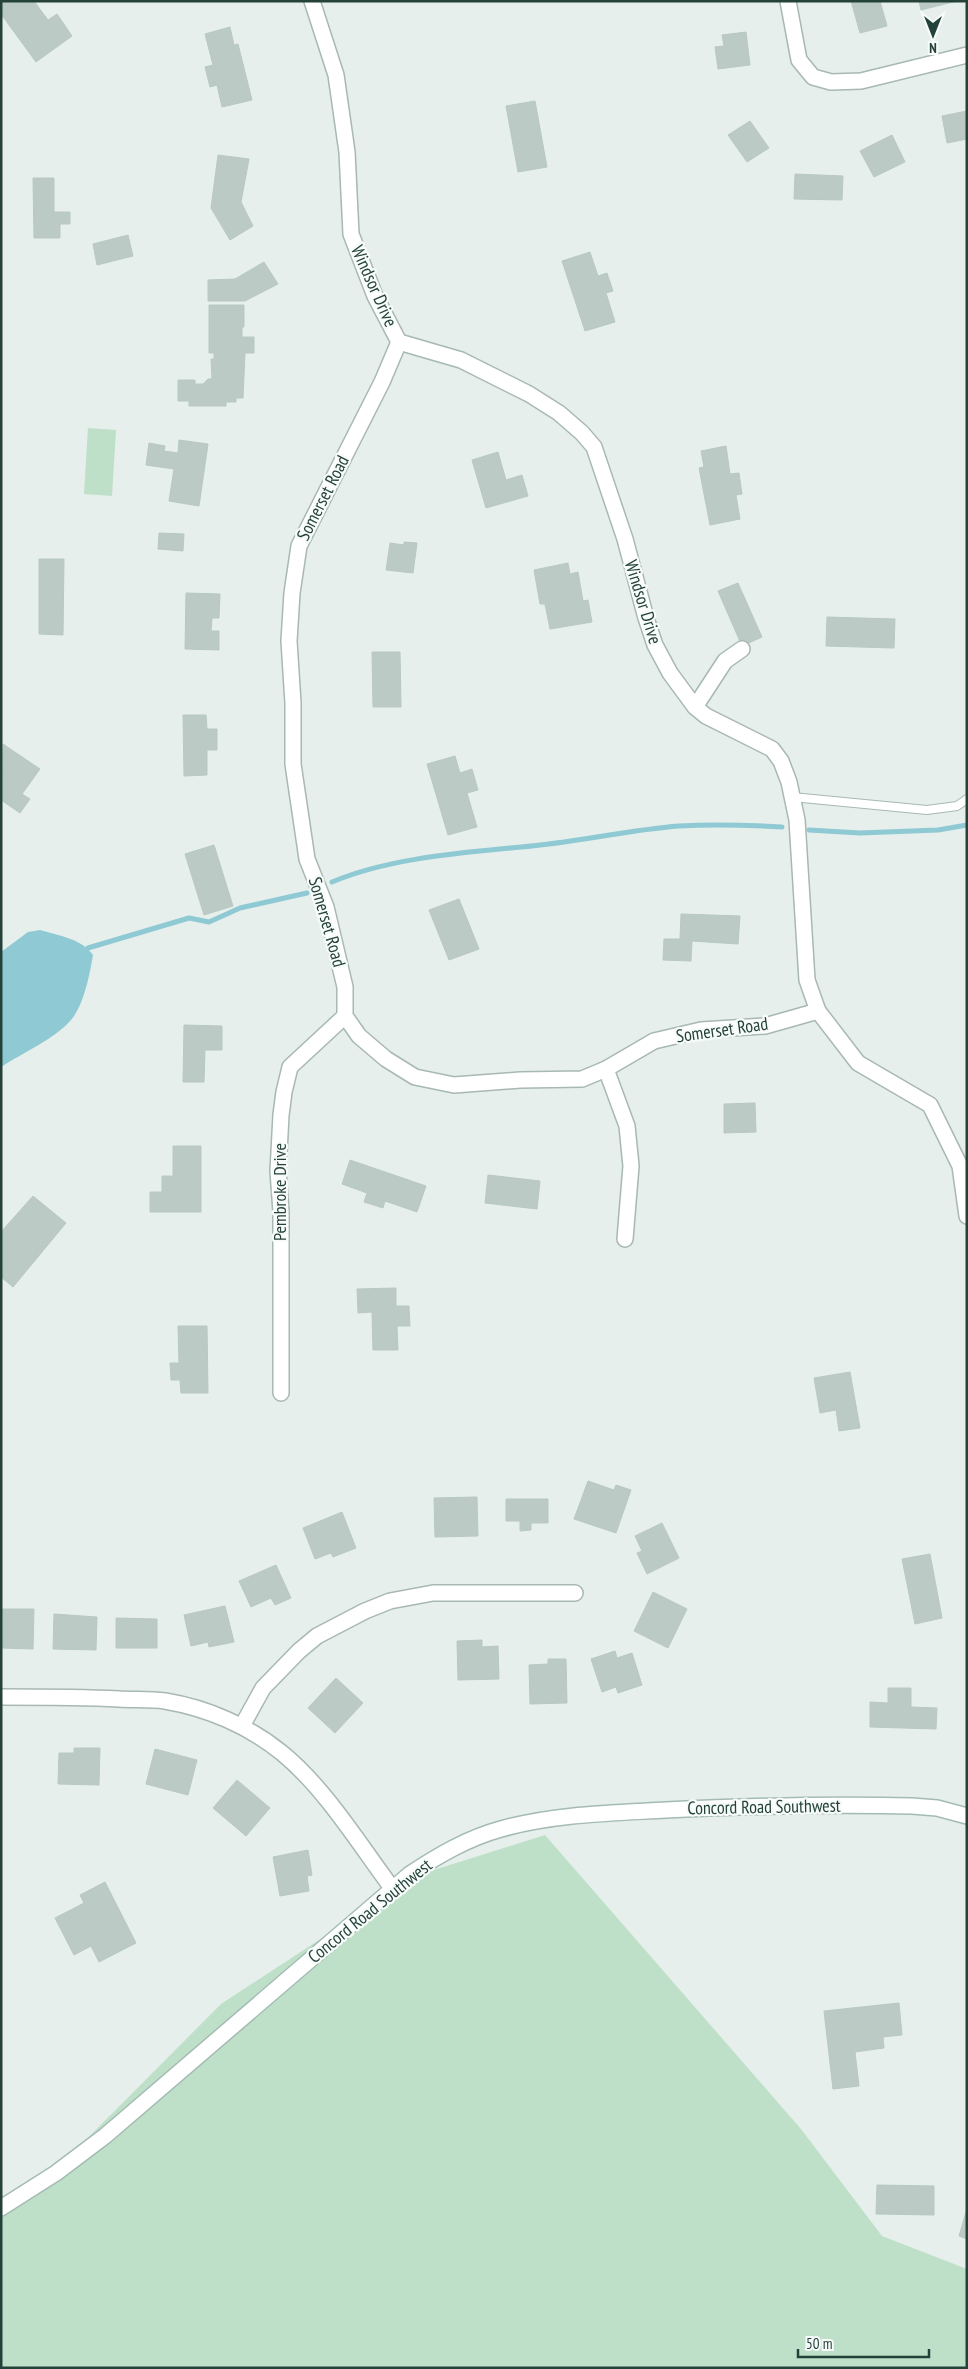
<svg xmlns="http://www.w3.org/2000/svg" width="968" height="2369" viewBox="0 0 968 2369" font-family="'PT Sans Narrow',sans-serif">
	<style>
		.green { fill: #bfe0c8 }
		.water { fill: #8ec9d4 }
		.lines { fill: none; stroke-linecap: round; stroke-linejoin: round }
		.stream { stroke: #8ec9d4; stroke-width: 5 }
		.building { fill: #bbcac4; stroke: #b8c9c2 }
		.lane-casing { stroke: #a8b8b2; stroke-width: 10 }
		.street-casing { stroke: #a8b8b2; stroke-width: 18 }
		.secondary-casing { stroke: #a4bbb3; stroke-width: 18 }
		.lane { stroke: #fff; stroke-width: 8 }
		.street { stroke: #fff; stroke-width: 15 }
		.secondary { stroke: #fff; stroke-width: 15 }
		.labels { text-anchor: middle; stroke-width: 4.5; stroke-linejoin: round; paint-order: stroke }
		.street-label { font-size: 18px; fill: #24423a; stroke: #f7fbf9 }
	</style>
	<rect width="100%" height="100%" fill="#e6efeb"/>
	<g class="green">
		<path d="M88,428L116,430L112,496L84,494Z"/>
		<path d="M545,1835L801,2129L882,2236L967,2269V2368H1V2215L35,2191L221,2004L418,1875Z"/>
	</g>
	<path class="water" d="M40,930C59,936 81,938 93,955C90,973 84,1005 71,1020C53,1040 24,1052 1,1067V952L28,932Z"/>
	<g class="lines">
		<g class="stream">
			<path d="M809,830L860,833L938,830L967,825"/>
			<path d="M332,882C389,858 460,853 521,847C574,843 626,830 679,826C713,824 748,825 782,827"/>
			<path d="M88,948L189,918L209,922L240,908L307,893"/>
		</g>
	</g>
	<g class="building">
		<path d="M1,1H34L48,20L57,14L72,36L36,62L1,14Z"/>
		<path d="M851,1H880L887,26L860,33Z"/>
		<path d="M919,1H957L921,10Z"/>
		<path d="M230,27L234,45L238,44L252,100L222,107L217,85L210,87L205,67L213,65L205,34Z"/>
		<path d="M746,32L750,65L718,69L715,47L724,46L722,35Z"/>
		<path d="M535,101L547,167L518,172L506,106Z"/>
		<path d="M967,111V139L947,143L942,116Z"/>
		<path d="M750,121L769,148L747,162L728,135Z"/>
		<path d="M892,135L905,162L874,177L860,151Z"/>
		<path d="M218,155L249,159L241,202L253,226L230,240L211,208Z"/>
		<path d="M795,174L843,176L842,200L794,199Z"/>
		<path d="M33,178H54V212H70V224H60V238H34Z"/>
		<path d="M128,235L133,256L97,265L93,244Z"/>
		<path d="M590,252L598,276L607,273L613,291L606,293L615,322L585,331L562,261Z"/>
		<path d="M264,262L278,284L245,301H208V280L235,279Z"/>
		<path d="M209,305H244V327H242V337H254V353H245L243,398H236V402H226V406H189V401H178V380H195V384H203L208,379H212L211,359H214V353H209Z"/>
		<path d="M179,440L208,444L199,506L169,501L174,469L146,465L149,443L165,446L164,451L178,453Z"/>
		<path d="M726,446L730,474L739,473L742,494L736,495L740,519L710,525L699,468L704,467L701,451Z"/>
		<path d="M498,452L506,480L522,475L528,496L486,508L472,460Z"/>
		<path d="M159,533L184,534L183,551L158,549Z"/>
		<path d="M404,542L417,543L413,573L386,570L390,543L404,545Z"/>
		<path d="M39,559H64L63,635L39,634Z"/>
		<path d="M568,563L570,574L578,572L583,601L588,600L592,622L550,629L545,604H540L534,570Z"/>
		<path d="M738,583L762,637L742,646L718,591Z"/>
		<path d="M186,593L220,594L219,618H212L211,631H219V650L185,649Z"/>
		<path d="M827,617L895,619L894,648L826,646Z"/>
		<path d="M372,652H400L401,707H373Z"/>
		<path d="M183,715H206L207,729H217V750H207V775L184,776Z"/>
		<path d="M3,744L40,769L22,794L30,799L20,813L1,800Z"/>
		<path d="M455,756L460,773L472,769L478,790L467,793L477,827L448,835L427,764Z"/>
		<path d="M214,845L233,906L204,915L185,854Z"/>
		<path d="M459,899L479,949L449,960L429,910Z"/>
		<path d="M681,914L740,916L738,944L692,941L691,961L663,960L664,939H680Z"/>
		<path d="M184,1025L222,1026V1050H205L204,1082H183Z"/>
		<path d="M755,1103L756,1132L724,1133V1104Z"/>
		<path d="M173,1146H201V1212H150V1192H162V1176H173Z"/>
		<path d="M350,1160L426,1186L417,1212L385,1201L383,1208L364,1202L367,1193L342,1184Z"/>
		<path d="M488,1175L540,1181L537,1209L485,1203Z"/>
		<path d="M33,1196L66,1223L13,1287L1,1277V1232Z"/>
		<path d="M396,1288V1306H409L410,1326H397L398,1350H373L372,1312L358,1313L357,1289Z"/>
		<path d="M178,1326H207L208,1393H181L180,1380H171L170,1363H179Z"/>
		<path d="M850,1372L860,1428L839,1431L836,1410L820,1413L814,1378Z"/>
		<path d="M588,1481L614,1490L616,1485L631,1490L616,1533L574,1519Z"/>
		<path d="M477,1497L478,1536L435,1537L434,1498Z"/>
		<path d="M506,1499H548V1523H531V1530L520,1531V1521H506Z"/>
		<path d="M342,1512L356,1548L333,1557L331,1553L315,1559L303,1528Z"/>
		<path d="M662,1523L679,1558L647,1574L637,1553L642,1551L635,1536Z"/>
		<path d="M930,1554L942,1618L915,1624L902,1559Z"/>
		<path d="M276,1565L291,1598L275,1605L271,1598L251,1607L239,1581Z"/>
		<path d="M653,1592L687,1609L668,1648L634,1631Z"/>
		<path d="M225,1606L234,1642L209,1647L208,1642L191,1646L184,1615Z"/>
		<path d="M1,1609H34L33,1649L1,1648Z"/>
		<path d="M54,1614L97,1617L96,1650L53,1649Z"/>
		<path d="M116,1618L157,1619V1648H116Z"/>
		<path d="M482,1640V1647L498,1646L499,1679L458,1680L457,1641Z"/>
		<path d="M615,1651L617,1658L632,1653L642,1685L618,1693L616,1687L602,1692L591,1659Z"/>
		<path d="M548,1659H566L567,1703L530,1704L529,1665L548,1664Z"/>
		<path d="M336,1678L363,1703L335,1733L308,1708Z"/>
		<path d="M888,1688H911V1707L937,1708L936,1729L870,1727V1702L888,1703Z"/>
		<path d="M74,1748H100L99,1785L58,1784L59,1753H74Z"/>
		<path d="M155,1749L197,1760L188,1795L146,1784Z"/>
		<path d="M237,1780L270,1808L246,1836L213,1808Z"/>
		<path d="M308,1850L312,1875L307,1876L309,1891L280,1896L273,1857Z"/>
		<path d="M105,1882L136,1943L99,1962L91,1946L74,1955L55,1918L84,1903L80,1895Z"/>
		<path d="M899,2003L902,2035L883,2037L884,2048L855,2052L859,2086L833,2089L824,2011Z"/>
		<path d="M877,2185L934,2186V2215L876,2214Z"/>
		<path d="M966,2212H967V2239L959,2236Z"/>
	</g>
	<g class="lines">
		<g class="lane-casing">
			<path id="lane" d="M792,797L927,810L957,806L967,799"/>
		</g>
		<g class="street-casing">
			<g id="street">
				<path d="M312,1L336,75L347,152L351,234L375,296L399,342L461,360L529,394L559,413L582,433L594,447L625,539L646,618L655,645L670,673L695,707L706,716L772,749L781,761L789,782L797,820L807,980L818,1011L858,1063L930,1105L960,1166L967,1216"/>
				<path d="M788,1L799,60L813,77L831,82L861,81L967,55"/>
				<path d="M399,342L382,382L299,546L292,593L289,641L293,703V764L307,859L326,907L345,987V1016L359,1036L386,1059L415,1077L454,1085L520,1080L582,1079L606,1069L654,1041L701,1030L765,1026L818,1011"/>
				<path d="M695,707L725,661L742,649"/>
				<path d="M606,1069L627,1126L631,1166L625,1239"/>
				<path d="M281,1393V1212L278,1171L281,1115L284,1092L290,1067L345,1016"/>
				<path d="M1,1697C41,1697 80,1697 119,1699C134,1700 150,1699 165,1701C207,1708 249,1726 282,1753C325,1788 359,1844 392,1888"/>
				<path d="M242,1726L263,1688L299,1651L317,1636L365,1611L390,1601L433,1593H575"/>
			</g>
		</g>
		<g class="secondary-casing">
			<path id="secondary" d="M1,2208L56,2173L105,2136L410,1874C439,1855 468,1838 501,1829C554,1814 612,1813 666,1810C748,1806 830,1804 912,1806L937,1808L967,1816"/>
		</g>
		<use href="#lane" class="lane"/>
		<use href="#street" class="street"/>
		<use href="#secondary" class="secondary"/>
	</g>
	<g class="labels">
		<g class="street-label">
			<text transform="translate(374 286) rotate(66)" y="6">Windsor Drive</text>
			<text transform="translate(323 498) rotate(-63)" y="6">Somerset Road</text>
			<text transform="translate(643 602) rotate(73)" y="6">Windsor Drive</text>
			<text transform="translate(327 922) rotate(74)" y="6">Somerset Road</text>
			<text transform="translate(722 1030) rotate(-8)" y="6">Somerset Road</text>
			<text transform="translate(280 1192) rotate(-90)" y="6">Pembroke Drive</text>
			<text transform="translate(764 1807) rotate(-1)" y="6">Concord Road Southwest</text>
			<text transform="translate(370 1911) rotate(-39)" y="6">Concord Road Southwest</text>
		</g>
	</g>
	<rect width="968" height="2369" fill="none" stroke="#24423a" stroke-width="5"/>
	<g transform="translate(933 35) rotate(180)" stroke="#f7fbf9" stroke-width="4" paint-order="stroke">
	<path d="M0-4L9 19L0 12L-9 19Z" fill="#24423a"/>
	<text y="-8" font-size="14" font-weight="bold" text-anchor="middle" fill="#24423a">N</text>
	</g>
	<path d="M798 2349v8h131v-8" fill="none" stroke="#24423a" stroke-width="2.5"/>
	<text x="806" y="2349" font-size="15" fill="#24423a" stroke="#f7fbf9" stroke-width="4" paint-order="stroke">50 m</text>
</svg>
